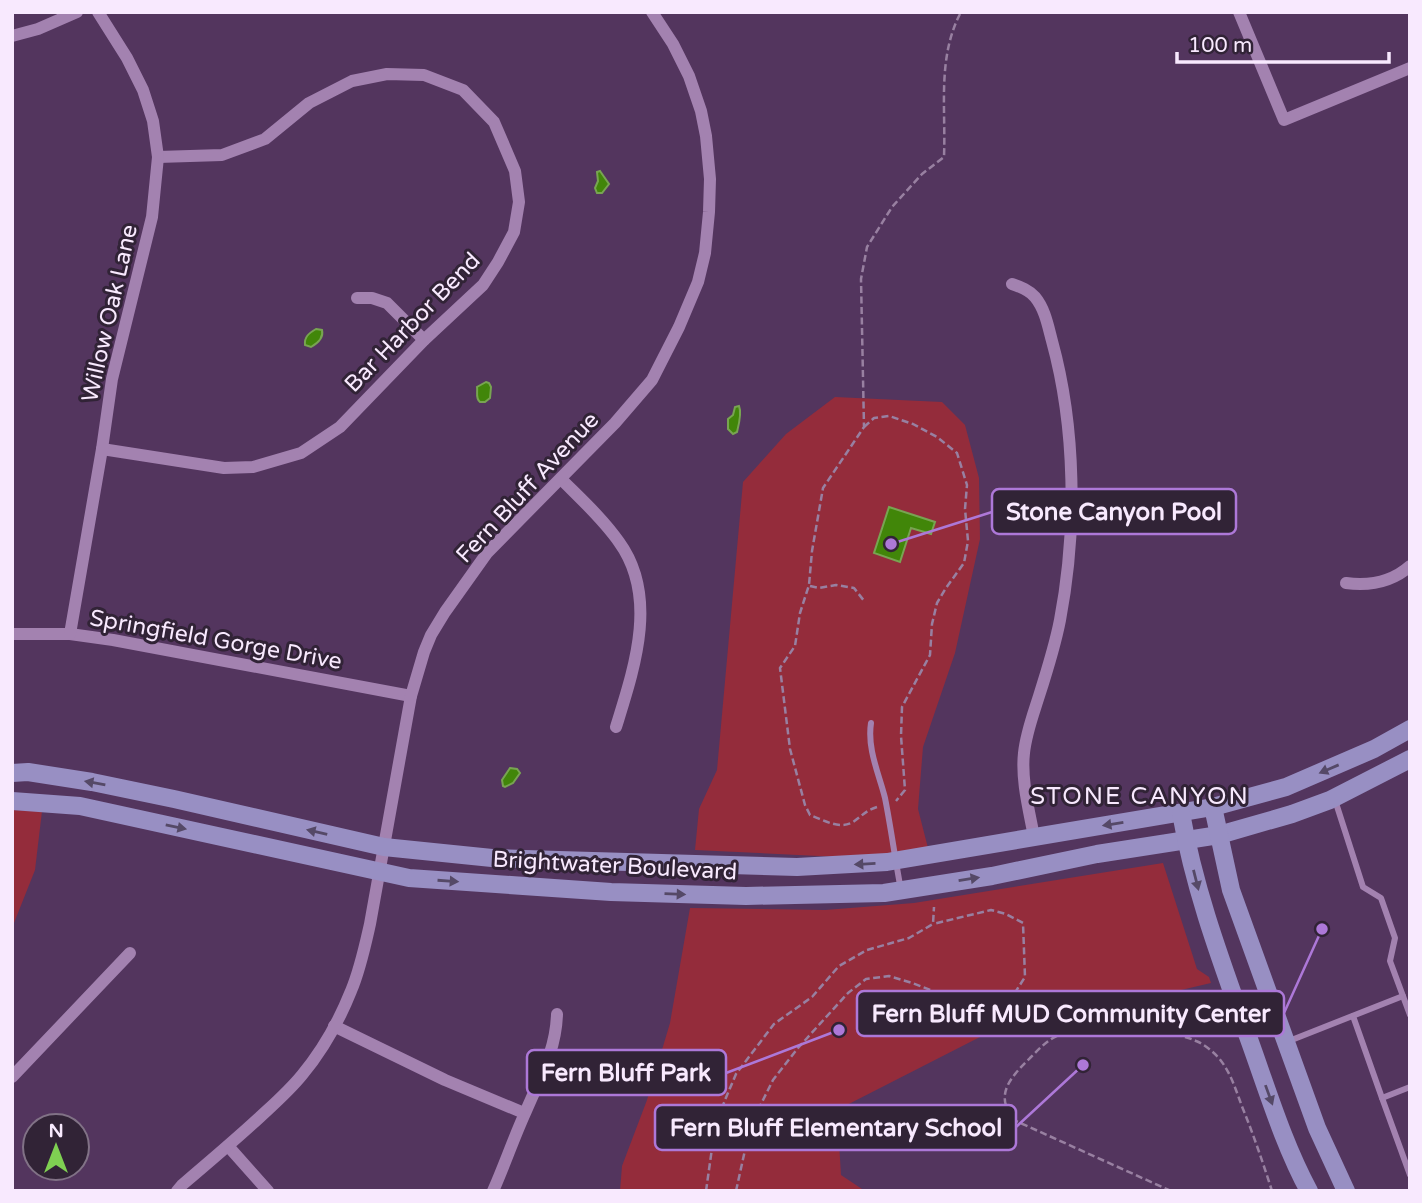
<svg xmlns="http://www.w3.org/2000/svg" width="1422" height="1203" viewBox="0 0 1422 1203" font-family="'Varela Round',sans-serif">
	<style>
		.green { fill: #942c3b }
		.water { fill: #418609; stroke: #78a452; stroke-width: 2 }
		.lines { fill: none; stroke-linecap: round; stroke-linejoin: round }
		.path { stroke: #9880a1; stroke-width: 2.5; stroke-dasharray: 7 3.5; stroke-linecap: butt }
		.lane { stroke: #a382b0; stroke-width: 6 }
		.street { stroke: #a382b0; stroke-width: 12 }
		.secondary { stroke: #988fc3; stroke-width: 18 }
		.oneway { fill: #554967 }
		.labels { text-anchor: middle; stroke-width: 6; stroke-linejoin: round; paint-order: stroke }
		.street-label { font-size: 23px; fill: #f8e9fe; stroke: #312336 }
		.neighbourhood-label { font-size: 24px; letter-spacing: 2px; fill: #f8e9fe; stroke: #312336 }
		.leader { fill: none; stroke: #ad78d8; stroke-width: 2.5 }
		.callout-dot { fill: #ad78d8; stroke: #312336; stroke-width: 2.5 }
		.callout { fill: #312336; stroke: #ad78d8; stroke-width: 2.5 }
		.callout-label { font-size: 24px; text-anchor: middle; font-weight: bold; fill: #f8e9fe }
	</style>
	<rect width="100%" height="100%" fill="#53355e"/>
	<g class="green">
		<path d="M835,397L942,402L965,425L979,478L980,539L955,653L923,747L918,809L928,848L860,858L695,850L699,809L717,770L743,482L786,434Z"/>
		<path d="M12,810L42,811L35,870L12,928Z"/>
		<path d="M1163,863L1197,969L1209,977L1211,983L980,1037L837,1110L841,1175L865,1191H620L622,1166L647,1100L670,1023L690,908L825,910L914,903Z"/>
	</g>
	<g class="water">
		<path d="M600,171L609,184L602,193H597L595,188L598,181L597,172Z"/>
		<path d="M316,329L322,330C324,338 318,343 311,347L305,345C304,337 309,333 316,329Z"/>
		<path d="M486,382L489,383L491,387L490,398L485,402H480C475,398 478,392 477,387Z"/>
		<path d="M739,406C742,413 739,424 737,432L733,434L728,429V419L733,415L735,407Z"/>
		<path d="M889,507L935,522L931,534L911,528L900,562L874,553Z"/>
		<path d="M510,768L517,769L520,773L513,783L505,787L503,786L502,780Z"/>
	</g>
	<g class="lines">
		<g class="path">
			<path d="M864,427L874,418L889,416L913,424L937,437L957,453L967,485L965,509L968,541L964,563L946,588L937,603L932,624L930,655L902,707L901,736L905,790L896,801"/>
			<path d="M810,586L819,588L836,585L854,588L865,602"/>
			<path d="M877,807C865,811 862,816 853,822C839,830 824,820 810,815L805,805L790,749L780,668L795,646L800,613L809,585L812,551L823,488L864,427L861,279L867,247L892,207L922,174L944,157C946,108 937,57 961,12"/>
			<path d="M706,1191L715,1127L725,1100L736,1074L774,1024L812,997L839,966L867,950L909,938L933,924L934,907"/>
			<path d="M736,1191L745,1150L759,1108L773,1080L798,1048L848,993L866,979L889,976L912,983L933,991L959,1009L989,1013L1009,1002L1025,977L1023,923L1006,914L991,910L933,924"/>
			<path d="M1171,1191L1016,1121C992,1096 1011,1077 1030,1058C1039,1049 1047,1040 1059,1035C1087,1022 1168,1028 1196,1041C1204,1044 1212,1051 1218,1057C1231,1072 1236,1091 1243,1109C1254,1136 1263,1163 1272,1191"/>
		</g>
		<g class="lane">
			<path d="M871,723C867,749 879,774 885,798C891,828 895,859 901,890"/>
			<path d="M1335,800L1363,887L1381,898L1395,938L1390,961L1410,1015"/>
			<path d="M1353,1016L1382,1098"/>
			<path d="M1289,1041L1403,996"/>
			<path d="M1410,1087L1382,1098L1410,1175"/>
		</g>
		<g class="street">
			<path d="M1239,12L1284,120L1410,68"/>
			<path d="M12,36L38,29L77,12"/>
			<path d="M1012,284C1021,287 1029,290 1035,297C1045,309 1048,326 1052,341C1076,428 1077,531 1060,620C1055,646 1047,671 1039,696C1033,715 1026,733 1024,753C1021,780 1029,810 1034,837"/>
			<path d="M357,298H372L387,303L424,340"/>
			<path d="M102,449L224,468L253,467L301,453L340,427L424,340L483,285L498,262L514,232L519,202L515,171L494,122L463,90L424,75L387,74L352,81L309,103L265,139L222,155L158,157"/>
			<path d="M561,479C581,499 603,519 619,542C659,597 634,669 616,727"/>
			<path d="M1346,583C1369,586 1392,582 1410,566"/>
			<path d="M12,634H70L113,640L411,696"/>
			<path d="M70,634L102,449L112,379L152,217L158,157L153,121L143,90L127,58L98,12"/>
			<path d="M334,1026L445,1080L524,1113"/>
			<path d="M12,1077L130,953"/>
			<path d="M228,1146L268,1191"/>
			<path d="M177,1191L182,1185C208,1163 234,1141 260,1117C274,1104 289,1091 302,1075C322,1051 339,1021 351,991C360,970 365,946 370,924L411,696L424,652L431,635L445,612L487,553L615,423L652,380L679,327L698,282L705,253L709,212L710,179L706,136L701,111L689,76L673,44L652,12"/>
			<path d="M493,1191C505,1164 514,1137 526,1111C540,1078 556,1050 557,1014"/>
		</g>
		<g class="secondary">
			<path d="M12,773L28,772L92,782L174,799L384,847L492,858L797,867L887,862L1213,807L1286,787L1374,749L1410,729"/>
			<path d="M12,801L80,806L409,878L611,892L746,896L884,893L992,876L1097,854L1219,835L1292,814L1330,800L1410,759"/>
			<path d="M1213,807L1231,890L1317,1128L1346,1191"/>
			<path d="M1181,813C1195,893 1223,966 1250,1042C1268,1092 1284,1145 1309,1191"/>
		</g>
	</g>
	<defs><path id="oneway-solid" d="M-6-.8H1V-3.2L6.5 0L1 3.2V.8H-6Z" transform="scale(1.75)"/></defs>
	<g class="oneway">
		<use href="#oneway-solid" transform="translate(1329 769) rotate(157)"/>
		<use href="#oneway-solid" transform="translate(95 783) rotate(-170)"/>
		<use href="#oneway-solid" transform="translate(1113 824) rotate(171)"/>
		<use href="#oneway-solid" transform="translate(176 827) rotate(12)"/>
		<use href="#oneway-solid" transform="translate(317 832) rotate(-167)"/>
		<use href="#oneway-solid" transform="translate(865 864) rotate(177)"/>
		<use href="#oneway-solid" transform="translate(969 879) rotate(-9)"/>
		<use href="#oneway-solid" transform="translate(1196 880) rotate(76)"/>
		<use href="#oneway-solid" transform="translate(448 881) rotate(4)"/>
		<use href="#oneway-solid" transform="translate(675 894) rotate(2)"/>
		<use href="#oneway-solid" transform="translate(1269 1095) rotate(70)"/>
	</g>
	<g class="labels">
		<g class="street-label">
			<text transform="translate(109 313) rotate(-77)" y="8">Willow Oak Lane</text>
			<text transform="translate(412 322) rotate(-46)" y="8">Bar Harbor Bend</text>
			<text transform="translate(527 487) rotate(-47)" y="8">Fern Bluff Avenue</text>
			<text transform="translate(216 639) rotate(10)" y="8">Springfield Gorge Drive</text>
			<text transform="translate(615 865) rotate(3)" y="8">Brightwater Boulevard</text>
		</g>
		<g class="neighbourhood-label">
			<text x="1140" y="804">STONE CANYON</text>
		</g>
	</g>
	<path class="leader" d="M891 544L992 512M1322 929L1284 1013M839 1030L726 1073M1083 1065L1016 1127"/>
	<g class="callout-dot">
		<circle cx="891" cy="544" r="7"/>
		<circle cx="1322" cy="929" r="7"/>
		<circle cx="839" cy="1030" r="7"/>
		<circle cx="1083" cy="1065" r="7"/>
	</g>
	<g class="callout">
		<rect x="992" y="489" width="244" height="45" rx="7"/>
		<rect x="857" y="991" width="427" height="45" rx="7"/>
		<rect x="527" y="1050" width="199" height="45" rx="7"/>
		<rect x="655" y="1105" width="361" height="45" rx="7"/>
	</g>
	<g class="callout-label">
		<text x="1114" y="520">Stone Canyon Pool</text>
		<text x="1071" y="1022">Fern Bluff MUD Community Center</text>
		<text x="626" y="1081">Fern Bluff Park</text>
		<text x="836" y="1136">Fern Bluff Elementary School</text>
	</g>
	<rect width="1422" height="1203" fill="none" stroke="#f8e9fe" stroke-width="28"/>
	<g transform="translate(56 1147)"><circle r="33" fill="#312336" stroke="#817286" stroke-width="2"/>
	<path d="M0-5L12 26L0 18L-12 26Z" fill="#7fd052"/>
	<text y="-10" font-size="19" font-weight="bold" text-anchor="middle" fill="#f8e9fe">N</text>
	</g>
	<path d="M1177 52v10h212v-10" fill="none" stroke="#f8e9fe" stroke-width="3.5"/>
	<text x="1188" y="52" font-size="21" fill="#f8e9fe" stroke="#312336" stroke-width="5" paint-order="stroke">100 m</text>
</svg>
